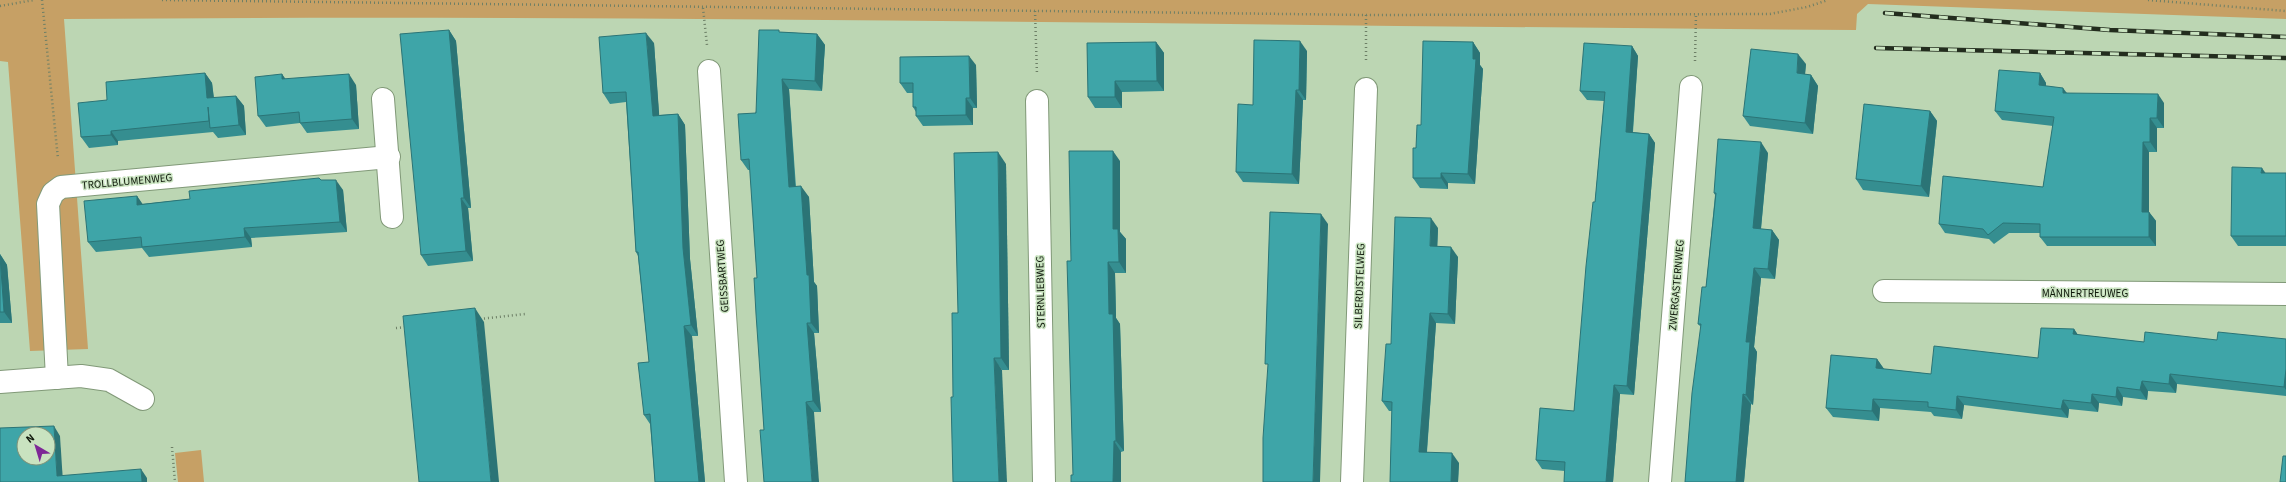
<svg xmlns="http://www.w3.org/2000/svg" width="2286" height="482" viewBox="0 0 2286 482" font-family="'Source Sans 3',sans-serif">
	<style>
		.green { fill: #c6a065 }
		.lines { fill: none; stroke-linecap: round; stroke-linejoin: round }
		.minor-casing { stroke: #819978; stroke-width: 24 }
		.path { stroke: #6d7f66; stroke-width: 2.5; stroke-dasharray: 1 3; stroke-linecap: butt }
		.minor { stroke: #fff; stroke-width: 22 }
		.rail-casing { stroke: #232d1e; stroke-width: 4.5 }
		.rail { stroke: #c9e3c0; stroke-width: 3; stroke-dasharray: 9; stroke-linecap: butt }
		.wall { fill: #358e90 }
		.shaded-wall { fill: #2b7476 }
		.building { fill: #3ea5a8; stroke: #2b7476; fill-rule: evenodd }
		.labels { text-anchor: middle; stroke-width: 3; stroke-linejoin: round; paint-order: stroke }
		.street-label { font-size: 11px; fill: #10190c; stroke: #c9e3c0 }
	</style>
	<rect width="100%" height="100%" fill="#bcd6b3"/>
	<g class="green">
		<path d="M0,0H2286V19L1868,4L1857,14L1856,30C1259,26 661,14 64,19L88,349L30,351L8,62L0,61Z"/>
		<path d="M201,450L204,482H178L175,453Z"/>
	</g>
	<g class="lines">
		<g class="minor-casing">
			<g id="minor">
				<path d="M709,71L736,482"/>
				<path d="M383,99L392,217"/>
				<path d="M1037,101L1044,482"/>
				<path d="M1884,291L2286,294"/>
				<path d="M57,378L48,204L53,193L61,187L389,157"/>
				<path d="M0,382L81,376L109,380L143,399"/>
				<path d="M1352,482L1366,89"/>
				<path d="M1660,482L1691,87"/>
			</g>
		</g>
		<g class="path">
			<path d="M42,0L58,159"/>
			<path d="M162,0L1366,15L1770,14L1807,7L1828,0"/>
			<path d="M2148,0L2286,11"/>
			<path d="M0,6L34,0"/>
			<path d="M703,8L707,45"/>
			<path d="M1035,11L1037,75"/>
			<path d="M1366,15V62"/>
			<path d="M1695,61L1696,14"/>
			<path d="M480,319L525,314"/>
			<path d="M396,328L407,327"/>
			<path d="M172,447L175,482"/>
		</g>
		<use href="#minor" class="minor"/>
		<g class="rail-casing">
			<g id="rail">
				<path d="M1885,13L2110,30L2286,37"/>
				<path d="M1876,48L2286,58"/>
			</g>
		</g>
		<use href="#rail" class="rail"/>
	</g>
	<g class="wall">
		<path d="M449,30L456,41L471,208H468L473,261L428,266L421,255Z"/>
		<path d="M780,32L817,34L825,45L822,91L789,89L796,187L809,197L814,282L817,286L819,333H814L821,412H814L764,430L757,278L750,170H748L741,160Z"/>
		<path d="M1156,42L1164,53V91L1122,92V108H1095L1088,97Z"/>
		<path d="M1473,42L1480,53V65L1483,69L1475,184L1448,183V189L1420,188L1413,178L1416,148L1421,125Z"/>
		<path d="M654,43L659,115L678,114L685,125L690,259L698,336H692L705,482H655L650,424L644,415L649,362L638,256L636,252L626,102L610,104L603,93Z"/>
		<path d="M1632,46L1638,56L1633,132L1649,134L1655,143L1634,395L1620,394L1613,482H1564L1565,471L1542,469L1536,460L1574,411L1595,202L1604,101L1587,100L1580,91Z"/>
		<path d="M1307,51L1306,100H1303L1299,184L1243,182L1236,172L1253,105Z"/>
		<path d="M1806,64L1805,74L1811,75L1818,86L1813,134L1750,126L1743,116Z"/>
		<path d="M976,65L977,108H973V125L923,126L916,116V112L913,107V93H907L900,83Z"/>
		<path d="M205,73L212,83L214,98L236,96L244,106L246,135L218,138L213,132L118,141V145L89,148L81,137L107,100Z"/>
		<path d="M2040,73L2046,83V86L2067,93L2164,103V128H2157V152H2149V212L2156,221V246H2047L2040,237V233H2009L1994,244L1989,239L1945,233L1939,224L2043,187L2053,126L2002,120L1995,111Z"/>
		<path d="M282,74L285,79L356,85L359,129L307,133L300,123L266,127L258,116Z"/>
		<path d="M1930,111L1937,121L1929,197L1863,190L1856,179Z"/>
		<path d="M1768,153L1761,229L1772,230L1779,240L1775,279L1761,278L1754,347L1757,352L1753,405L1751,404L1744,482H1685L1701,327L1698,324L1706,287L1715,195L1714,193Z"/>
		<path d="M1120,161V232L1126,239V273H1115L1116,318L1120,324L1124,451L1121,452V482H1071L1073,475L1071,261Z"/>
		<path d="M1006,164L1009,370H1002L958,313Z"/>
		<path d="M2265,173H2286V246H2238L2231,236Z"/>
		<path d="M321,180L343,190L347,232L251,238L252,247L149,257L142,248L96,252L88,242L137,196L142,204L190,199Z"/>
		<path d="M1438,228L1437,247L1458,257L1455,324L1436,323L1427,452L1459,463L1458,482H1390L1392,411H1389L1382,401L1391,344Z"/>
		<path d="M0,254L7,265L12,323H0Z"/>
		<path d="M2074,329L2078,335L2144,342L2286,339V396L2177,384L2176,393L2148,391L2147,400L2123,397L2122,406L2099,403L2098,412L2069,409L2068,418L1964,405L1962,419L1934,416L1931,412L1880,408L1879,421L1833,417L1826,408L1877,359L1884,369L1931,374L2038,358Z"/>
	</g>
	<g class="shaded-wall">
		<path d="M449,30L456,41L471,208L464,198Z"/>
		<path d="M646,33L654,43L660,126L653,116Z"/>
		<path d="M817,34L825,45L822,91L815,81Z"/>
		<path d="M1300,41L1307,51L1306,100L1299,90Z"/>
		<path d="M1156,42L1164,53V91L1157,81Z"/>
		<path d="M1473,42L1480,53V65L1483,69L1475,184L1468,174L1473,59Z"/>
		<path d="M1632,46L1638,56L1632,141L1626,132Z"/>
		<path d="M1798,54L1806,64L1804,84L1797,73Z"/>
		<path d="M969,56L976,65L977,108L970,98Z"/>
		<path d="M205,73L212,83L215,109L207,98Z"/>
		<path d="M2040,73L2046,83V94L2039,85Z"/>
		<path d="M282,74L289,84L282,79Z"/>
		<path d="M349,74L356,85L359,129L352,119Z"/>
		<path d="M1811,75L1818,86L1813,134L1805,123Z"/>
		<path d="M782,79L789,89L796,198L789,187Z"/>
		<path d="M1115,81L1122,92V108L1115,97Z"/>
		<path d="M2063,88L2070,97L2063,93Z"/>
		<path d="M1296,90L1303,100L1299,184L1292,174Z"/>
		<path d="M2158,94L2164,103V128L2157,118Z"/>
		<path d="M236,96L244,106L246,135L239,125Z"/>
		<path d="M966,98L973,108V125L966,115Z"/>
		<path d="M1930,111L1937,121L1929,197L1921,186Z"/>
		<path d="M678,114L685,125L690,259L698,336L691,325L683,248Z"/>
		<path d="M2150,118L2157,128V152L2150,142Z"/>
		<path d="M111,131L118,141V145L111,135Z"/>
		<path d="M1649,134L1655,143L1634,395L1627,386Z"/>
		<path d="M1761,142L1768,153L1760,238L1753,228Z"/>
		<path d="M2143,142L2149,152V221L2142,212Z"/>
		<path d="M1113,151L1120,161V232L1126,239V273L1119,262L1113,229Z"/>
		<path d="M998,152L1006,164L1009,370L1001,358Z"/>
		<path d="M2262,168L2269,178L2261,173Z"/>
		<path d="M1441,173L1448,183V189L1441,178Z"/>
		<path d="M336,180L343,190L347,232L340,222Z"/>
		<path d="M801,186L809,197L814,282L817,286L819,333L811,323L807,275Z"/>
		<path d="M137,196L144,206L137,205Z"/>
		<path d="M461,198L468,208L473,261L466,251Z"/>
		<path d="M2149,212L2156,221V246L2149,237Z"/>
		<path d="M1321,214L1328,224L1320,482H1313Z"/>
		<path d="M1431,218L1438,228L1437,256L1430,246Z"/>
		<path d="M244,228L251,238L252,247L245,237Z"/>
		<path d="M1772,230L1779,240L1775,279L1768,269Z"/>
		<path d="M1451,247L1458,257L1455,324L1448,314Z"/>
		<path d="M0,254L7,265L12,323L4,312Z"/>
		<path d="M1108,262L1115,273L1116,318L1120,324L1124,451L1116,441L1109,314Z"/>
		<path d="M1754,268L1761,278L1754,347L1757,352L1753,405L1746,395V342Z"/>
		<path d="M475,308L484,322L499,482H491Z"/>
		<path d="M1430,313L1436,323L1426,462L1419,452Z"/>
		<path d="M807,323L814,333L821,412L813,401Z"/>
		<path d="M684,326L692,336L705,482H699Z"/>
		<path d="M2074,329L2080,338L2073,334Z"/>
		<path d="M994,358L1002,370L1007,482H999Z"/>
		<path d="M1877,359L1884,369L1883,378L1876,368Z"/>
		<path d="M2286,369V390L2284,387Z"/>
		<path d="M2170,374L2177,384L2176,393L2169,384Z"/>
		<path d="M2142,381L2148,391L2147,400L2140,390Z"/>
		<path d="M1614,385L1620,394L1613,482H1606Z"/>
		<path d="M2117,387L2123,397L2122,406L2116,397Z"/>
		<path d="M1743,394L1751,404L1744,482H1736Z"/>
		<path d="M2092,394L2099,403L2098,412L2091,403Z"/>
		<path d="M1957,396L1964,405L1962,419L1956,410Z"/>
		<path d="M1873,399L1880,408L1879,421L1872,411Z"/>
		<path d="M2063,400L2069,409L2068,418L2061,409Z"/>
		<path d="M806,402L814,412L819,482H812Z"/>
		<path d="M54,426L60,436L63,482L57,476Z"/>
		<path d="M1114,441L1121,452V482H1113Z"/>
		<path d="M1452,453L1459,463L1458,482H1451Z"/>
		<path d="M141,469L147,478V482H142Z"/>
	</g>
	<g class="building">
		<path d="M449,30L464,198H461L466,251L421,255L400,34Z"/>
		<path d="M759,30H779V32L817,34L815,81L782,79L789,187L801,186L807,275H809L811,323H807L813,401L806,402L812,482H764L760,430H764L756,314L754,278H757L749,159L741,160L738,114L756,113Z"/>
		<path d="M646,33L653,116L678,114L683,248L691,325L684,326L699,482H655L650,414L644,415L638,363L649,362L638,252H636L626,92L603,93L599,37Z"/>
		<path d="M1254,40L1300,41L1299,90H1296L1292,174L1236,172L1238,104L1253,105Z"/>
		<path d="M1423,41L1473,42V59H1476L1468,174L1441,173V178H1413V148H1416L1417,125H1421Z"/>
		<path d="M1156,42L1157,81H1115V97H1088L1087,43Z"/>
		<path d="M1584,43L1632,46L1626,132L1649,134L1627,386L1614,385L1606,482H1564L1565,462L1536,460L1540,408L1574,411L1586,266L1593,202H1595L1605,92L1580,91Z"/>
		<path d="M1751,49L1798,54L1797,73L1811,75L1805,123L1743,116Z"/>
		<path d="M969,56L970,98H966V115L916,116V107H913V83H900V57Z"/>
		<path d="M1999,70L2040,73L2039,85L2063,88V93L2158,94L2157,118H2150V142H2143L2142,212H2149V237H2040V224L2003,223L1988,235L1983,229L1939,224L1943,176L2043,187L2054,117L1995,111Z"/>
		<path d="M205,73L207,98L236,96L239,125L210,128L208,107L209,121L111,131V135L81,137L78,103L107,100L106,82Z"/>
		<path d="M282,74V79L349,74L352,119L300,123L299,112L258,116L255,77Z"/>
		<path d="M1864,104L1930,111L1921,186L1856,179Z"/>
		<path d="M1718,139L1761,142L1753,228L1772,230L1768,269L1754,268L1746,342H1750L1746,395L1743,394L1736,482H1685L1692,393L1701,324H1698L1702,287H1706L1716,193H1714Z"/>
		<path d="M1069,151H1113V229H1118L1119,262H1108L1109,314H1113L1116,441H1114L1113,482H1071V475H1073L1067,261H1071Z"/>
		<path d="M998,152L1001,358H994L999,482H953L951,397H953L952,313H958L954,153Z"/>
		<path d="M2232,167L2262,168L2261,173H2286V236H2231Z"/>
		<path d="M319,178L321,180H336L340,222L244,228L245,237L142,247L141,237L88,242L84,201L137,196V205L190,199L189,191Z"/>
		<path d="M1270,212L1321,214L1313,482H1263V438L1268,364H1265Z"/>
		<path d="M1395,217L1431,218L1430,246L1451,247L1448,314L1430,313L1419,452L1452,453L1451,482H1390L1392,402L1382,401L1386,344H1391Z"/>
		<path d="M0,256L4,312H0Z"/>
		<path d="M475,308L491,482H419L403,316Z"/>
		<path d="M2041,328L2074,329L2073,334L2144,342L2145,332L2217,340L2218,332L2286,339V369L2284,387L2170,374L2169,384L2142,381L2140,390L2117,387L2116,397L2092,394L2091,403L2063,400L2061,409L1957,396L1956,410L1928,407V402L1873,399L1872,411L1826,408L1831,355L1877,359L1876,368L1931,374L1934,346L2038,358Z"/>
		<path d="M54,426L57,476L141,469L142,482H0V428ZM24,434H48V458H24Z"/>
		<path d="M2283,456H2286V482H2280Z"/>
	</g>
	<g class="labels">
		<g class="street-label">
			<text transform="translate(127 181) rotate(-5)" y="4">TROLLBLUMENWEG</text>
			<text transform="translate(722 276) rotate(-94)" y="4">GEISSBARTWEG</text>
			<text transform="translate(1676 285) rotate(-85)" y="4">ZWERGASTERNWEG</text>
			<text transform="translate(1359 286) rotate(-88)" y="4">SILBERDISTELWEG</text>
			<text transform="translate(1040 292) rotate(-91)" y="4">STERNLIEBWEG</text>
			<text x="2085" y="297">MÄNNERTREUWEG</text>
		</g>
	</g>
	<g transform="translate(36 446) rotate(322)"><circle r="19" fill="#c9e3c0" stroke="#7f9278"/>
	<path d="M0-3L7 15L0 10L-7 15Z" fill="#7e2896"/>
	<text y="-6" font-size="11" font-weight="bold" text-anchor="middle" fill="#10190c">N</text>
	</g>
</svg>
